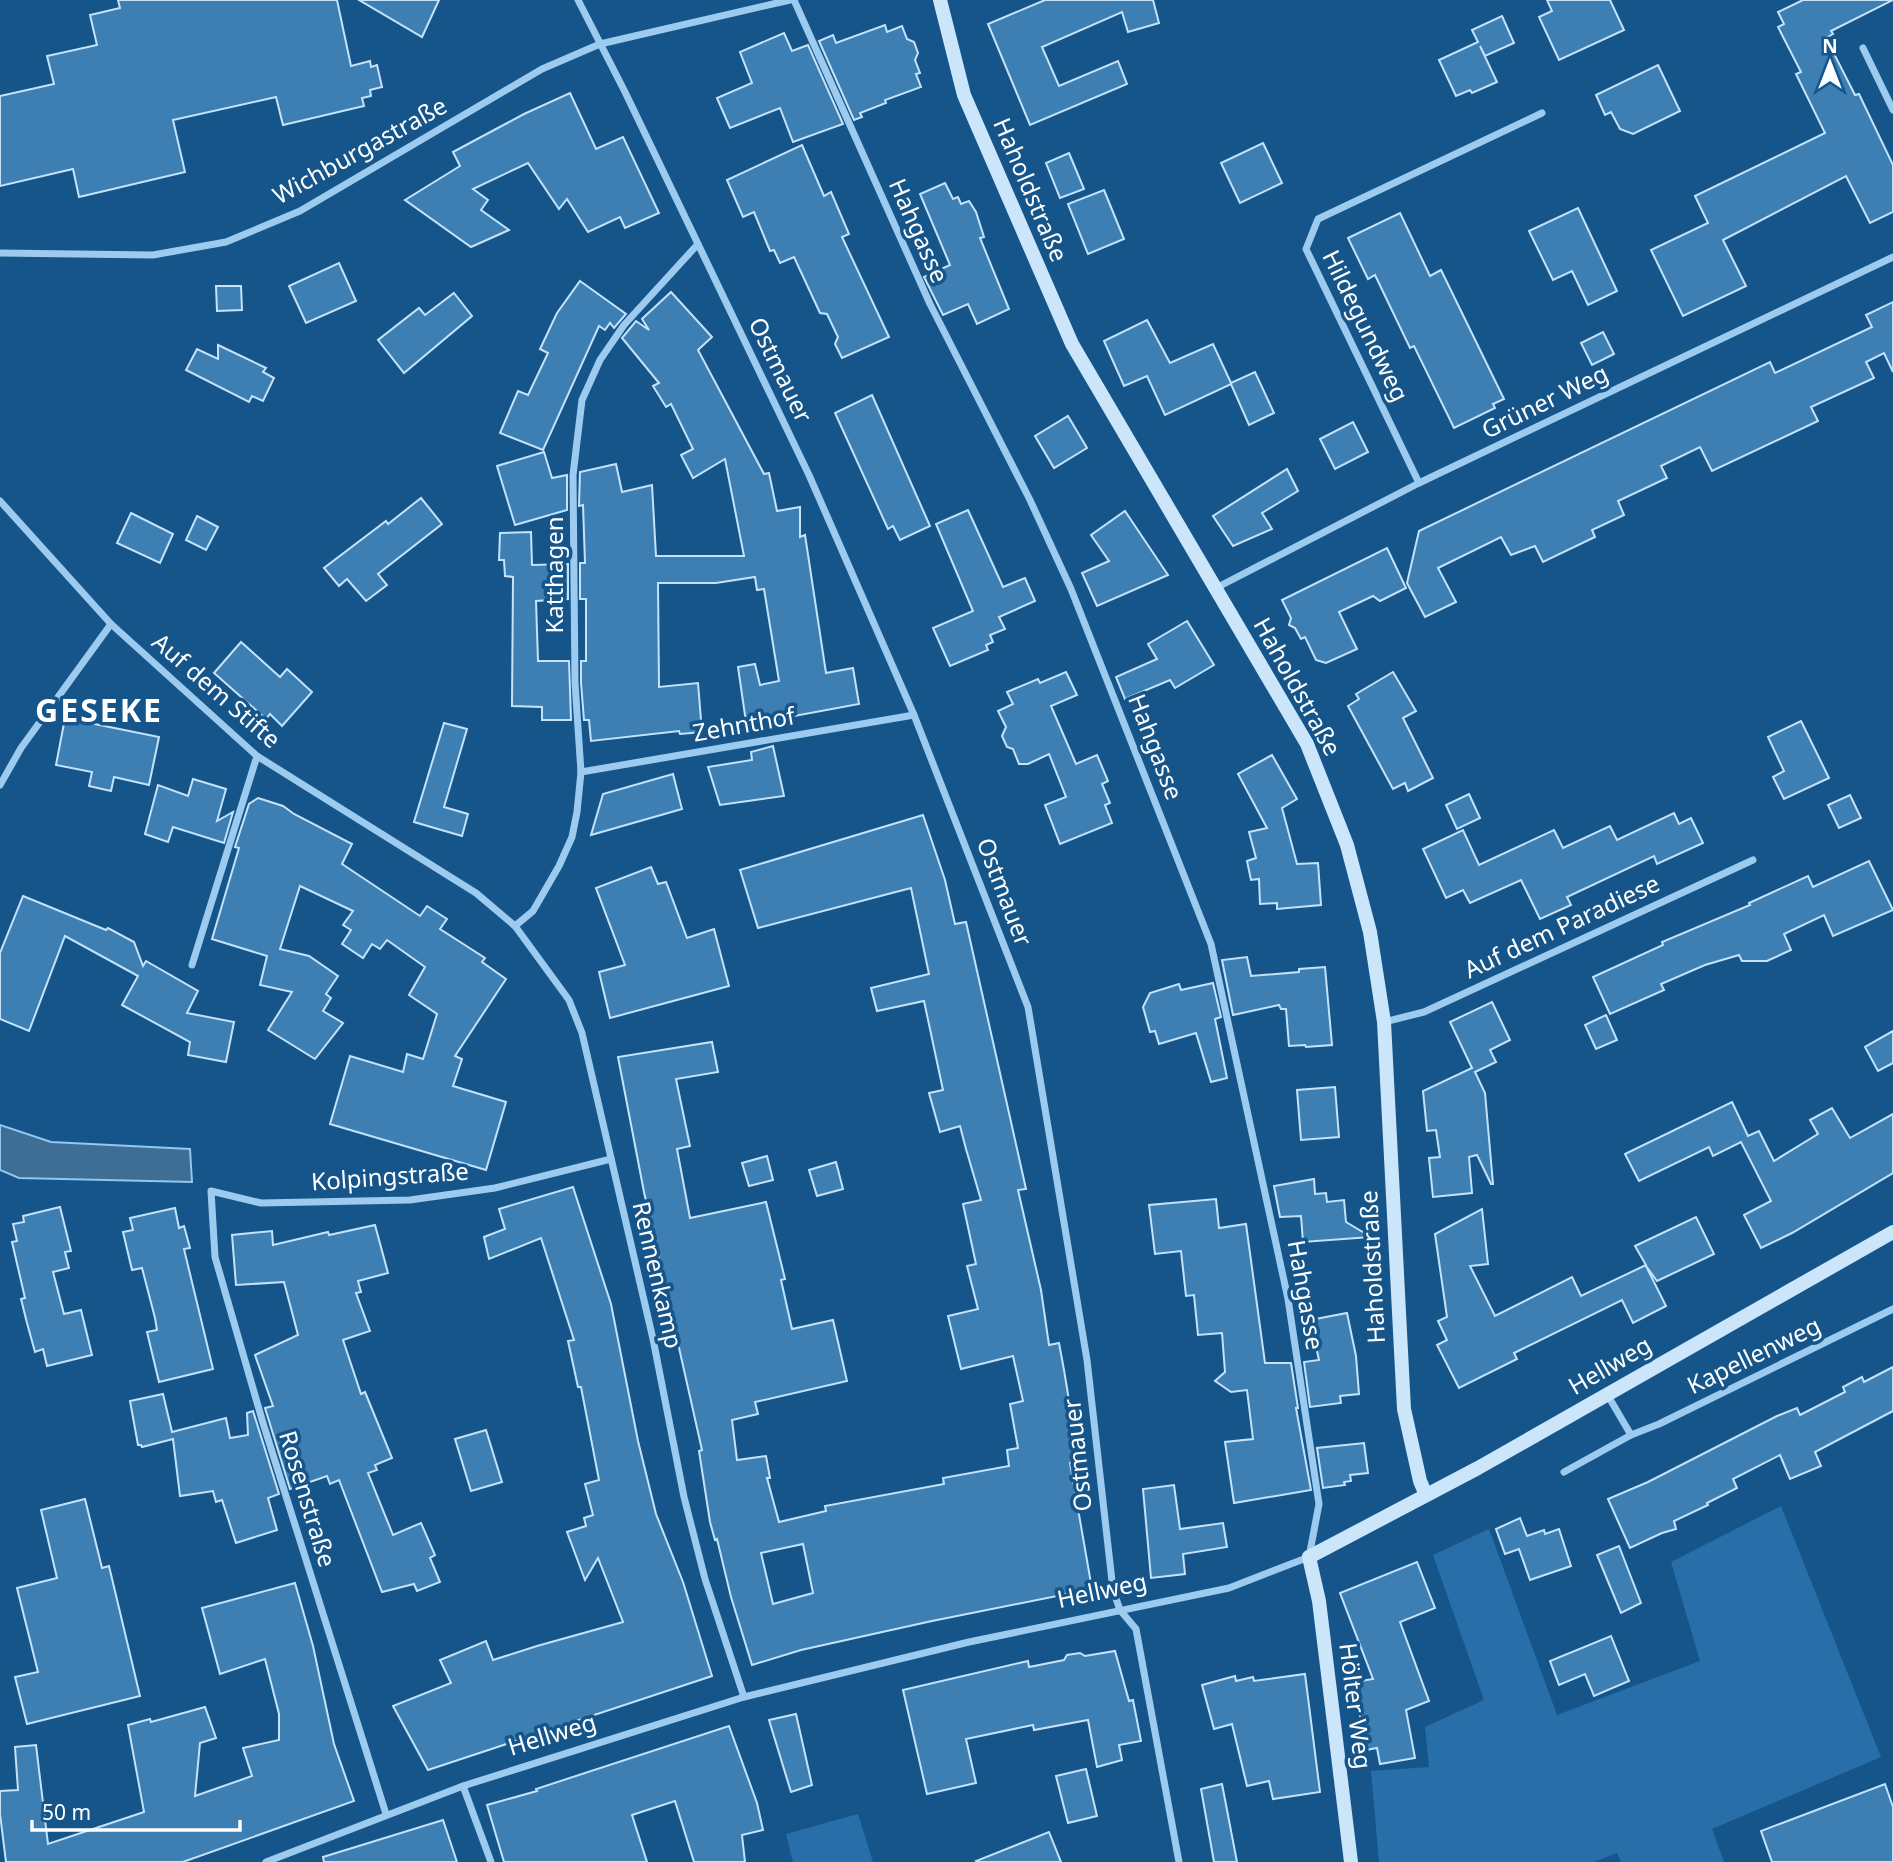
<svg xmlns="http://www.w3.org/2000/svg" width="1893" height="1862" viewBox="0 0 1893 1862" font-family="'Noto Sans',sans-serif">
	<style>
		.green { fill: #286fa9 }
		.water { fill: #3f6e95; stroke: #8fc8f2; stroke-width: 2 }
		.building { fill: #3d7fb3; stroke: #c4e3fb; stroke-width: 2; fill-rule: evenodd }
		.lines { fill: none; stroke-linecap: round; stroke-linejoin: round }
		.street { stroke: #9dcbef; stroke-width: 7 }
		.secondary { stroke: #cbe5fb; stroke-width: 14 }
		.labels { text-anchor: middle; stroke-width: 7; stroke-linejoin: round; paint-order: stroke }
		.street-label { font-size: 24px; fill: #fff; stroke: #15558a }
		.district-label { font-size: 32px; font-weight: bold; letter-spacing: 2px; fill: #fff; stroke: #15558a }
	</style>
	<rect width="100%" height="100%" fill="#15558a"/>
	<g class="green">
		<path d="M1781,1506L1881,1757L1712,1829L1724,1862H1621L1617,1853L1594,1862H1379L1371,1771L1429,1767L1425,1727L1484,1700L1433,1555L1489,1529L1557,1715L1700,1661L1671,1562Z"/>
		<path d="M858,1814L873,1862H793L786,1834Z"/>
	</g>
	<path class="water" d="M0,1125L51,1142L190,1149L192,1182L19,1178L0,1170Z"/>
	<g class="building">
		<path d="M118,0H337L351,66L370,61L371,67L377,65L382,87L370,90L371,96L362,98L364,106L283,125L276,97L173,120L185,172L79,197L73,169L0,186V96L54,84L47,56L97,45L90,15L120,8Z"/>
		<path d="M359,0H439L422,37Z"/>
		<path d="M1045,0H1153L1159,23L1128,32L1122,12L1042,47L1059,86L1118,61L1127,84L1030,125L988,24Z"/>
		<path d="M1547,0H1610L1624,30L1559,60L1539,17L1552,11Z"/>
		<path d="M1803,0H1893L1831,31L1833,34L1826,38L1855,95L1859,94L1893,165V212L1870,223L1846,176L1723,240L1746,286L1683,316L1651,250L1708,223L1695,196L1825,133L1796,74L1801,72L1778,27L1784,24L1778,12Z"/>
		<path d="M1502,16L1514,43L1485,56L1480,46L1497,82L1472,93L1470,90L1456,96L1439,60L1478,42L1472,30Z"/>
		<path d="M885,25L887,32L902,26L907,39L914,42L918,53L915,60L920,73L916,74L921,87L885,100L886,103L860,113L862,117L854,120L819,41L833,35L836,43Z"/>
		<path d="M784,33L792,51L808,45L843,124L793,142L780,108L730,128L717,98L752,83L740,52Z"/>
		<path d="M1658,65L1680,111L1633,134L1620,129L1611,112L1605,115L1596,95Z"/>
		<path d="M570,93L596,149L623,137L659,213L625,228L620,217L588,232L567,199L559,209L528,163L473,189L488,200L481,210L509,230L471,247L405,200L460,166L453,152L524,114Z"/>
		<path d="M1263,143L1282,183L1240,203L1221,163Z"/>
		<path d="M802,145L824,196L831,192L849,234L842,237L889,337L842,358L835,344L838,337L827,314L820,313L794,257L780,263L774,250L770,251L754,212L743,217L727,180Z"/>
		<path d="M1069,153L1084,189L1060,198L1046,163Z"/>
		<path d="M945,183L953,199L958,197L961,204L969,201L976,212L984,237L980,238L1009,309L977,324L968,304L943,315L924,277L950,265L920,194Z"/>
		<path d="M1104,190L1124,239L1088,254L1068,204Z"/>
		<path d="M1578,208L1617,291L1588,305L1572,271L1553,280L1529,231Z"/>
		<path d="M1400,213L1430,276L1441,270L1504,399L1493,404L1495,408L1454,428L1414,346L1410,348L1375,275L1368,279L1348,238Z"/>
		<path d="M339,263L356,301L306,323L289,286Z"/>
		<path d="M580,281L626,314L614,328L610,323L605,330L599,326L543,450L500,433L518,391L528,395L548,353L540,349L557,313Z"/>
		<path d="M216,286H241L242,310L217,311Z"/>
		<path d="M671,292L712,337L698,350L764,474L769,473L777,511L800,507V537L805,535L826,673L853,668L859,704L767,721L769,727L747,729L738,667L755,664L760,685L779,681L764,589L757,590L755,577L716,583H658L659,687L698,683L702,732L680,734L679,731L591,741L589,720H584L581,683V661H586V599H580V563H585L583,505L579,506L580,472L616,464L622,492L652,485L656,556H744L725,459L693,478L681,455L693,449L671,404L666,407L653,386L659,383L622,338L636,321L649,330L642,319Z"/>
		<path d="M454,293L472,316L404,373L378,340L419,308L425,315Z"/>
		<path d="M1893,302V372L1884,353L1866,362L1874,378L1811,407L1818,421L1712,471L1700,447L1661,466L1667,478L1618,501L1624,515L1592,530L1595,537L1543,562L1535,546L1511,555L1501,537L1438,568L1456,602L1425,617L1407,583L1419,531L1770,362L1775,373L1872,327L1866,315Z"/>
		<path d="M1147,320L1170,363L1213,344L1231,383L1255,372L1274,413L1249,425L1231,384L1165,415L1147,376L1124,386L1104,341Z"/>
		<path d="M1603,332L1614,354L1592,365L1581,343Z"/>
		<path d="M218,345L266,368L263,372L274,378L263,401L252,396L249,402L186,370L197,349L218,359Z"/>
		<path d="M872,395L930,526L900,540L893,526L888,529L835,413Z"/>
		<path d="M1068,416L1087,448L1054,468L1035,436Z"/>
		<path d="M1353,422L1368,452L1335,469L1320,439Z"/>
		<path d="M544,452L552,478L567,475V510L515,525L497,466Z"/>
		<path d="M1287,469L1298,491L1262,513L1272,529L1233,546L1213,516Z"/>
		<path d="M421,498L442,524L378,574L387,585L366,601L347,579L339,586L324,568L386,521L388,524Z"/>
		<path d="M968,510L1003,587L1025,578L1035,601L999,617L1005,629L990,635L993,642L986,645L988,650L950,666L933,628L973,611L936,524Z"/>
		<path d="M1125,511L1168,575L1097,606L1082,573L1109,561L1091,535Z"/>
		<path d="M131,513L173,534L160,563L117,543Z"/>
		<path d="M197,516L218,527L206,550L186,540Z"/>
		<path d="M531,532L532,565L568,564V599L536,601L538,661H569L571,720H542V707L512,706L513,577L505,576L504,560H499L500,533Z"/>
		<path d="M1387,548L1406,588L1380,601L1373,596L1339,612L1357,649L1326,663L1316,660L1305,637L1301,639L1295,628L1289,625L1291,618L1282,600Z"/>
		<path d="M1187,621L1214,665L1175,688L1170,680L1125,699L1116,677L1157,659L1148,644Z"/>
		<path d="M241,642L280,677L287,669L312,692L282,726L270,714L266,719L214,673Z"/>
		<path d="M1066,672L1077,695L1051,706L1076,764L1097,755L1108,781L1102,784L1110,803L1105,805L1112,823L1060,844L1045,805L1066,797L1049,754L1028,764H1019L1013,749L1007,747L1002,736L1006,727L998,711L1013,704L1007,692L1038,679L1040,683Z"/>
		<path d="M1393,672L1416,711L1403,718L1433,778L1408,791L1405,783L1393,789L1348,706L1359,699L1356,694Z"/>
		<path d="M65,718L159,737L149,785L114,777L111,791L89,786L92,772L56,765Z"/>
		<path d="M1801,721L1829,778L1784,799L1773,777L1784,771L1768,737Z"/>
		<path d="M444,723L467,729L444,807L468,814L462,836L414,822Z"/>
		<path d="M773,746L784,796L720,805L708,767L752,760L751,752Z"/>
		<path d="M1272,755L1297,799L1282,808L1297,864L1318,863L1321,905L1277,909V903L1260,904L1259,879L1251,880L1247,861L1256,858L1249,832L1267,828L1238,774Z"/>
		<path d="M673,774L682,809L591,835L603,794Z"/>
		<path d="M193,779L226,789L217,821L233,812L224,843L173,827L168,842L145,834L158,785L188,796Z"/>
		<path d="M1469,794L1480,818L1457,829L1446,805Z"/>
		<path d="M1850,795L1861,818L1839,828L1828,805Z"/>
		<path d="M258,798L283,806L294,814L352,844L342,864L420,916L427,906L447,919L440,929L485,958L482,962L506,979L455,1056L462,1059L453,1086L506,1102L486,1170L330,1124L350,1056L403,1072L407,1054L423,1059L437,1014L409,995L425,967L387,940L380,949L372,944L363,958L342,944L351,930L343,925L353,911L300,886L280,949L309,956L338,976L326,994L331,998L323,1011L343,1023L315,1059L268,1030L292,992L260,985L267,956L212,939L239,848L235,847L249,804Z"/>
		<path d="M1674,813L1679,824L1691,818L1703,843L1657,864L1654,856L1567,897L1571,905L1540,919L1521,880L1470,903L1463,890L1446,898L1423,849L1463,830L1479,865L1554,830L1563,848L1610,826L1617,840Z"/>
		<path d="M923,815L945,880L955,924L966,922L1009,1113L1026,1189L1018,1190L1041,1290L1049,1345L1059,1343L1064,1370L1079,1461L1070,1463L1092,1589L932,1621L801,1650L752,1665L731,1597L717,1539L715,1540L710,1522L699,1451L702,1450L644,1192L618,1057L712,1042L718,1072L676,1079L690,1146L677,1149L690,1218L766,1202L785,1279L781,1280L792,1329L833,1320L847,1381L755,1402L758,1414L732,1420L737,1460L766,1456L770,1478H767L779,1522L826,1511L825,1506L944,1484L943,1478L1009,1466L1007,1450L1018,1448L1010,1404L1023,1401L1013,1356L961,1369L948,1316L978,1309L967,1266L976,1264L963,1204L981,1200L966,1149L960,1126L940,1132L929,1093L943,1090L924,1001L877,1011L871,988L929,974L911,888L758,928L740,870ZM803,1544L813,1593L773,1604L761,1553Z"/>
		<path d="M1869,861L1893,910L1833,936L1824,915L1784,934L1791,950L1767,961H1742L1739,955L1705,965L1661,984L1664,990L1610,1014L1593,977L1663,945L1662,942L1750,905L1749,903L1808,876L1813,887Z"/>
		<path d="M651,867L658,884L666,882L687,938L714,929L729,986L610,1018L599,972L625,965L596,888Z"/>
		<path d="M23,896L106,930L108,928L134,942L143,966L146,961L198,991L187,1013L234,1022L226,1062L188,1055L190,1042L122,1005L138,976L65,936L29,1031L0,1019V953Z"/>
		<path d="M1247,957L1251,976L1299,972V969L1325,967L1332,1045L1306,1047L1305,1045L1289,1046L1286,1009H1281L1279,1005L1233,1015L1222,960Z"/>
		<path d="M1213,983L1221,1017L1215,1019L1227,1078L1211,1082L1196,1033L1159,1044L1155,1031L1150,1032L1143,1007L1150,993L1179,984L1181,990Z"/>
		<path d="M1492,1002L1510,1040L1490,1050L1496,1062L1475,1072L1485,1093L1493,1184H1491L1477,1155L1469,1157L1472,1193L1433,1197L1429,1158L1440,1157L1436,1130L1427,1131L1423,1091L1472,1068L1450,1022Z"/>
		<path d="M1606,1015L1617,1040L1596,1049L1585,1025Z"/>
		<path d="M1893,1031V1063L1878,1071L1865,1047Z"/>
		<path d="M1335,1087L1339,1137L1301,1140L1297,1090Z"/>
		<path d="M1732,1102L1748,1136L1759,1131L1774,1161L1818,1134L1810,1120L1832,1108L1850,1138L1893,1114V1173L1792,1233L1761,1248L1744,1215L1771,1201L1741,1142L1713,1156L1709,1147L1639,1181L1625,1154Z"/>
		<path d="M767,1156L773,1180L749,1186L742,1163Z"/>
		<path d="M836,1162L843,1189L817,1196L809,1170Z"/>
		<path d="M1314,1179L1315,1194L1326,1193L1327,1202L1344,1200L1346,1222L1371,1237L1303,1242L1301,1216L1280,1217L1274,1186Z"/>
		<path d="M573,1187L611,1304L638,1441L656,1514L683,1582L712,1676L428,1770L393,1706L451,1683L440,1660L486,1641L493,1660L537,1646L623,1622L598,1558L585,1580L567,1532L586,1526L584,1518L593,1515L585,1484L599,1480L581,1387H578L568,1341L574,1340L541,1238L489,1259L484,1237L505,1229L499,1209Z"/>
		<path d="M1216,1199L1219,1228L1246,1224L1265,1363H1291L1298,1408H1296L1311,1490L1234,1503L1225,1442L1253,1439L1247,1390L1231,1392L1215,1381L1225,1372L1222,1333L1198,1335L1194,1295L1186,1296L1181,1251L1155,1254L1149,1205Z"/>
		<path d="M60,1207L71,1251L65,1252L69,1268L53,1272L64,1314L81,1310L92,1355L47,1366L43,1349L35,1352L27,1323L21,1299L25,1298L12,1242L17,1241L13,1224L24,1222L23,1216Z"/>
		<path d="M175,1208L179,1228L184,1226L190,1248L184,1249L213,1369L159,1382L147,1332L157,1330L155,1318L142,1268L132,1270L123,1232L133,1230L130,1218Z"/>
		<path d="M1482,1209L1488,1264L1470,1266L1495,1316L1572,1277L1581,1296L1646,1265L1635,1246L1696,1217L1714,1254L1657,1281L1646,1266L1666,1306L1633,1323L1622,1300L1514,1353L1517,1359L1459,1388L1437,1345L1447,1340L1438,1321L1447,1317L1435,1234Z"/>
		<path d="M375,1225L388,1273L358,1281L361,1292L356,1293L370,1331L343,1340L361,1394L365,1392L392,1458L375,1465L377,1470L368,1473L393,1535L421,1523L435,1555L430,1558L440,1582L417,1591L414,1584L382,1592L339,1480L330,1484L327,1476L290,1489L265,1408L273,1406L255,1355L298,1335L284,1282L236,1285L232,1235L272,1231L273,1245L328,1232L329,1235Z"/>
		<path d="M1347,1313L1356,1356L1359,1394L1340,1396L1341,1403L1310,1407L1304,1362L1319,1360L1310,1320Z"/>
		<path d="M1893,1367V1411L1815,1452L1821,1466L1790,1479L1780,1455L1733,1479L1737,1488L1707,1503L1708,1505L1674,1521L1676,1529L1662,1533L1630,1548L1608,1499L1648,1482L1777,1416L1797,1408L1800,1415L1845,1392L1843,1387L1862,1377L1864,1382Z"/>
		<path d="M163,1394L172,1432L226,1418L230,1438L248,1435L247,1413L253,1411L279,1494L268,1498L277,1530L236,1543L222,1500L216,1502L213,1491L180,1496L173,1439L142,1447L141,1445H138L130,1401Z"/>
		<path d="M486,1430L502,1482L471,1491L455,1439Z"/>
		<path d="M1364,1443L1368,1473L1350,1475L1351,1481L1344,1482L1345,1485L1323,1488L1317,1448Z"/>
		<path d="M1174,1485L1180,1529L1223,1523L1227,1547L1183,1554L1185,1574L1151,1578L1143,1489Z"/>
		<path d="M85,1499L102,1568L109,1566L140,1696L27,1724L15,1677L38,1672L17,1588L57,1578L41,1510Z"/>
		<path d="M1520,1518L1527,1536L1544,1530L1545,1534L1559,1529L1571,1566L1530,1580L1519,1549L1505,1554L1496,1529Z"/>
		<path d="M1619,1546L1641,1603L1621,1613L1597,1555Z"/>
		<path d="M1417,1562L1435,1608L1400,1622L1429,1701L1406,1710L1415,1758L1380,1764L1377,1748L1366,1750L1354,1682L1373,1679L1340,1593Z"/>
		<path d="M295,1583L313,1646L334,1744L354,1801L183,1862H6L0,1814V1791L18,1790L15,1747L36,1745L48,1844L144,1812L128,1725L150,1719L151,1722L205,1707L216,1738L200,1743L195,1796L252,1776L243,1748L279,1740V1714L265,1659L220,1674L202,1608Z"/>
		<path d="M1611,1636L1629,1681L1594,1696L1585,1674L1559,1685L1550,1661Z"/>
		<path d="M1115,1651L1129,1701L1133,1700L1141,1741L1119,1745L1122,1760L1097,1767L1088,1720L1034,1730L1033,1725L966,1739L976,1783L927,1794L903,1690L1028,1661L1029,1667L1064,1660L1067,1655L1080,1653L1085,1656Z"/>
		<path d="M1305,1674L1320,1792L1273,1799L1269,1781L1247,1786L1232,1724L1214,1729L1202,1685L1235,1676L1236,1681L1253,1677L1254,1681Z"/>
		<path d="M796,1714L812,1785L791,1792L769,1720Z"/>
		<path d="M729,1726L757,1803L763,1830L742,1835L745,1862H694L675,1801L632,1815L647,1862H504L487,1805L537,1791L536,1789Z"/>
		<path d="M1086,1769L1097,1816L1068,1823L1056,1776Z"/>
		<path d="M1222,1784L1237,1862H1214L1201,1789Z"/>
		<path d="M1885,1784L1893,1807V1862H1772L1761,1831Z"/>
		<path d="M443,1820L457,1862H324L323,1857Z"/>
		<path d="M1049,1832L1061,1862H977L976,1861Z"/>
	</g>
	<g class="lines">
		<g class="street">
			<path d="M578,0L625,92L809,475L914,715L1028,1007L1087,1360L1113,1590L1120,1610L1136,1629L1179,1862"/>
			<path d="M1863,48L1893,110"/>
			<path d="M0,253L153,255L226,242L300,211L542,69L600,44L790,0"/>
			<path d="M1419,483L1306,249L1318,219L1542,113"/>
			<path d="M0,501L111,624L257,756L476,893L515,926L569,1000L582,1033L653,1339L684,1497L705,1579L744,1697"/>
			<path d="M1216,588L1419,483L1893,257"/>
			<path d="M581,772L914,715"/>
			<path d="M0,785L21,748L111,624"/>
			<path d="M515,926L533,911L559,866L572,837L577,812L581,772L575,683L573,475L582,400L600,360L624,325L698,244"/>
			<path d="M192,965L257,756"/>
			<path d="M1384,1022L1424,1012L1753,860"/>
			<path d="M1607,1394L1631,1435L1659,1424L1893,1309"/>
			<path d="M1564,1472L1631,1435"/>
			<path d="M463,1786L491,1862"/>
			<path d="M386,1814L263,1423L215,1257L211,1191L261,1203L410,1200L495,1188L611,1159"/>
			<path d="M266,1862L463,1786L744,1697L969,1642L1229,1588L1309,1557L1319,1504L1288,1299L1211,944L1071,589L1030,500L930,304L794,0"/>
		</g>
		<g class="secondary">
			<path d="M940,0L964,95L1072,344L1307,744L1347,845L1370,932L1384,1022L1404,1409L1420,1481L1426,1495"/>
			<path d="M1351,1862L1319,1601L1309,1557L1478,1468L1893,1232"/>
		</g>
	</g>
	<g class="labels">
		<g class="street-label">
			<text transform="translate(360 151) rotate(-29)" y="8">Wichburgastraße</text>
			<text transform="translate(1030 190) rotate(67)" y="8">Haholdstraße</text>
			<text transform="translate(918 231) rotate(66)" y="8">Hahgasse</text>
			<text transform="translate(1365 326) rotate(64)" y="8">Hildegundweg</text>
			<text transform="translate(780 370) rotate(64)" y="8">Ostmauer</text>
			<text transform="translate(1545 402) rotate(-26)" y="8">Grüner Weg</text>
			<text transform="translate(555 575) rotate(-90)" y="8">Katthagen</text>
			<text transform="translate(1297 687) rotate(61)" y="8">Haholdstraße</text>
			<text transform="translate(216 691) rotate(41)" y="8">Auf dem Stifte</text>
			<text transform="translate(744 725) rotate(-10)" y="8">Zehnthof</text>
			<text transform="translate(1155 747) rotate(69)" y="8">Hahgasse</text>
			<text transform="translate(1004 892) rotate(69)" y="8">Ostmauer</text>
			<text transform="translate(1562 927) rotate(-25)" y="8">Auf dem Paradiese</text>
			<text transform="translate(390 1177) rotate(-4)" y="8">Kolpingstraße</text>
			<text transform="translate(1373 1267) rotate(-93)" y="8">Haholdstraße</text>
			<text transform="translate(657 1275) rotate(77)" y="8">Rennenkamp</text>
			<text transform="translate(1305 1295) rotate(80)" y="8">Hahgasse</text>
			<text transform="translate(1754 1356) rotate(-26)" y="8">Kapellenweg</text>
			<text transform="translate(1610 1366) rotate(-30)" y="8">Hellweg</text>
			<text transform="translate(1078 1455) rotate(-96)" y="8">Ostmauer</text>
			<text transform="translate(307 1499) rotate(73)" y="8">Rosenstraße</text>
			<text transform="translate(1102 1591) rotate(-12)" y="8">Hellweg</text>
			<text transform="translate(1355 1706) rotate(83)" y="8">Hölter Weg</text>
			<text transform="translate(552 1735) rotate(-17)" y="8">Hellweg</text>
		</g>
		<g class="district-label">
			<text x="99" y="722">GESEKE</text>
		</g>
	</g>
	<g transform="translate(1830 63)" stroke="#15558a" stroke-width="5" paint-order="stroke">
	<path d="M0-5L12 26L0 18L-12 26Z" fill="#ffffff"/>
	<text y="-10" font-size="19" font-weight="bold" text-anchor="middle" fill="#ffffff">N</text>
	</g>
	<path d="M32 1820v10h208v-10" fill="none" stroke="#ffffff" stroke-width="3.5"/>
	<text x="42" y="1820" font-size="21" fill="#ffffff" stroke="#15558a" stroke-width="5" paint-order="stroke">50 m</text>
</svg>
